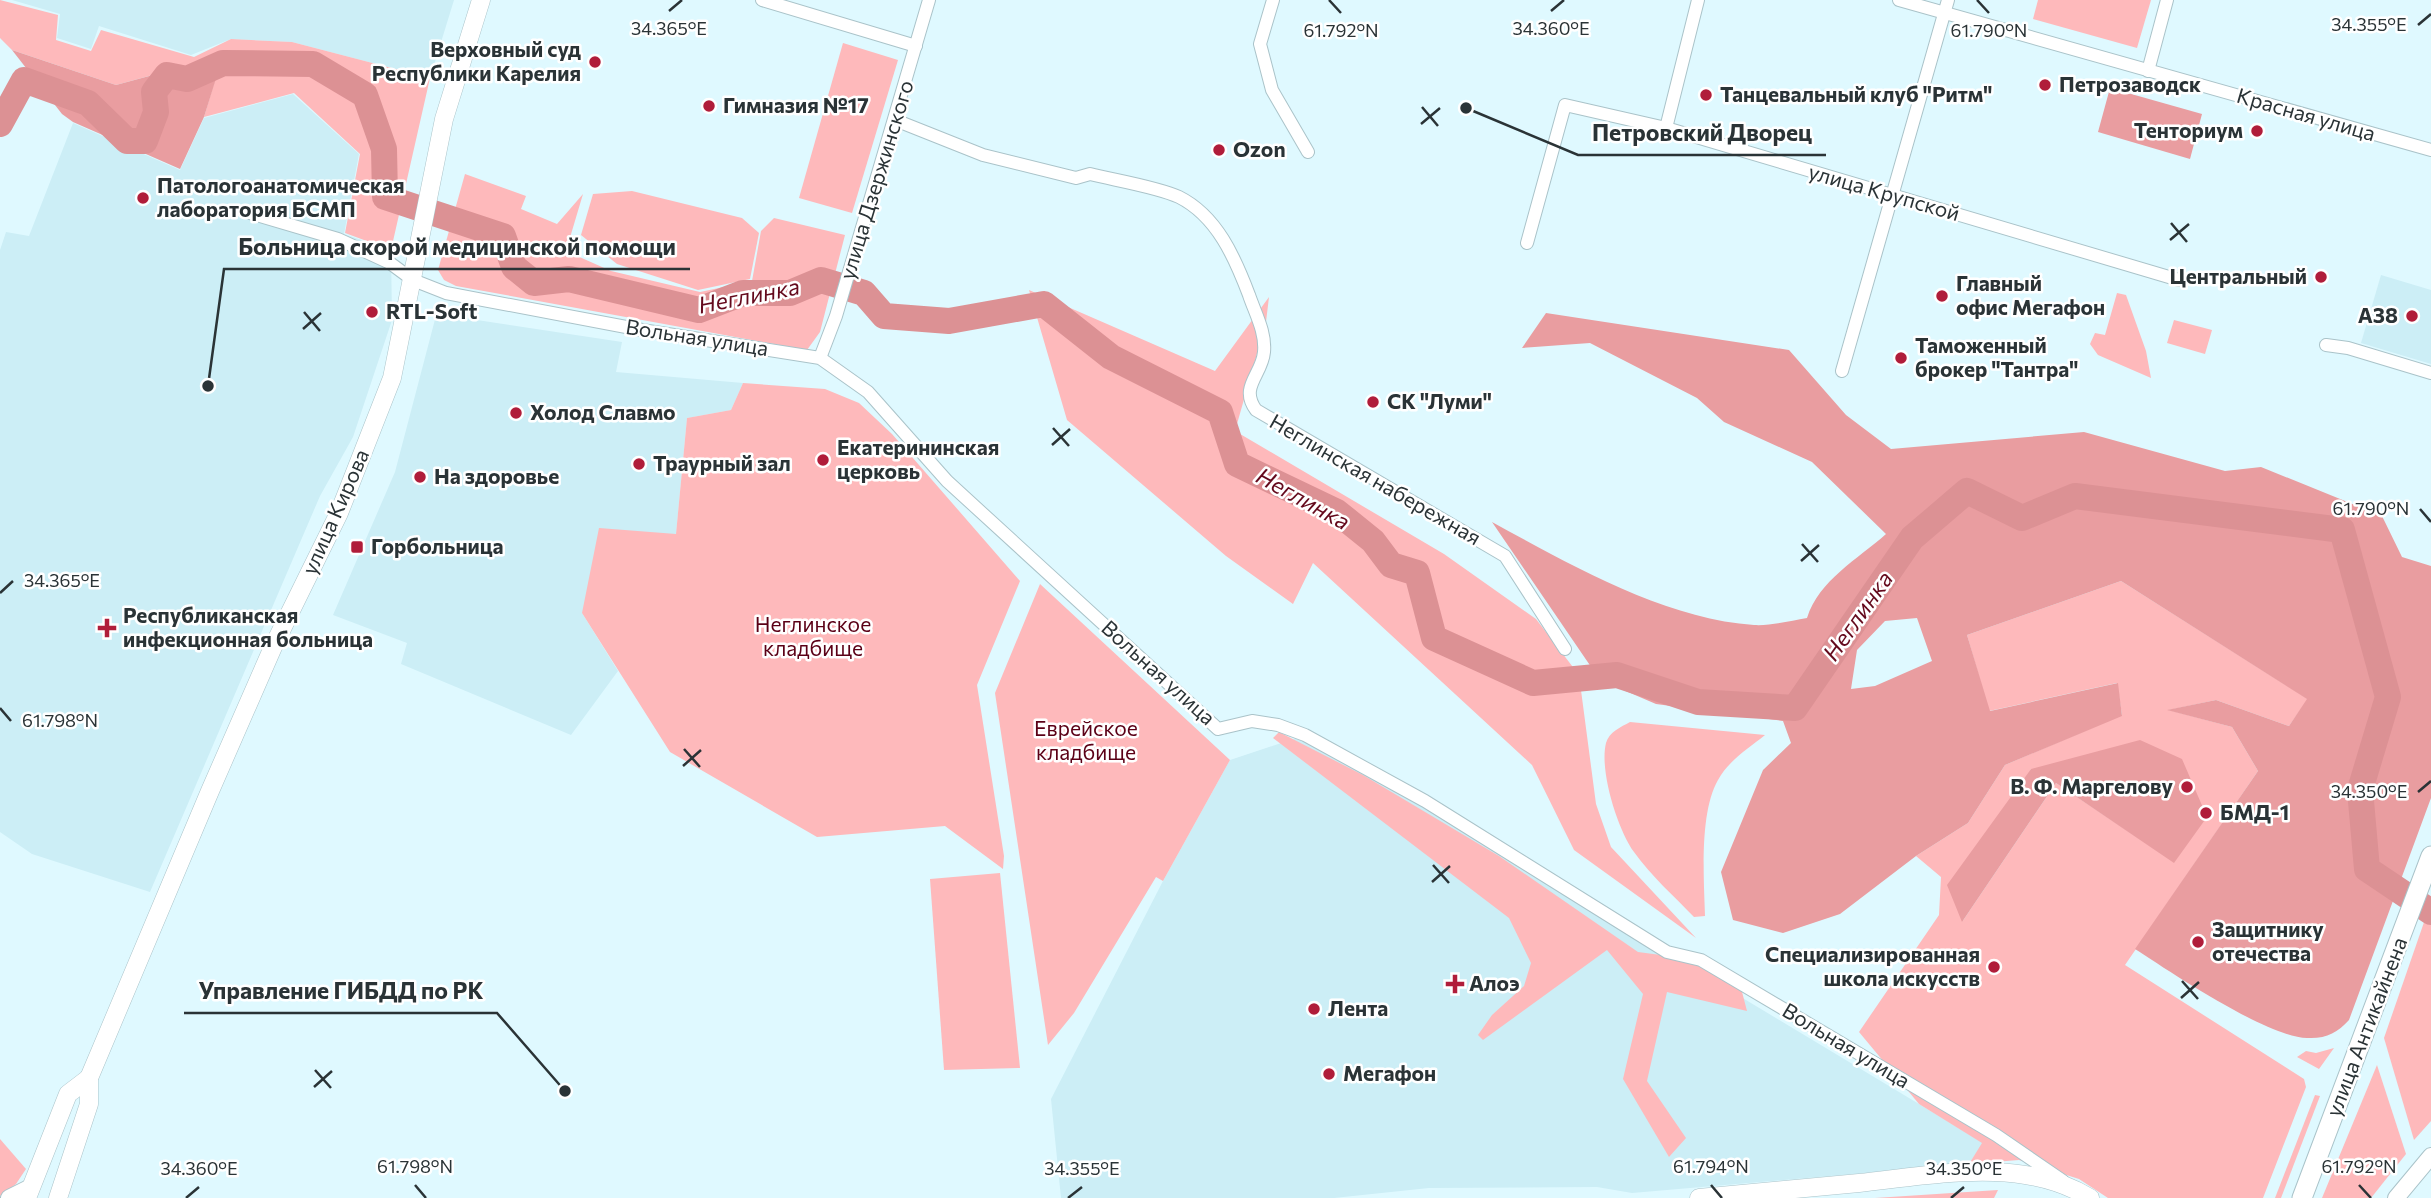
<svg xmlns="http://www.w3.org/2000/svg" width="2431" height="1198" viewBox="0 0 2431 1198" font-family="Commissioner,sans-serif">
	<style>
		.built { fill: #cceef6 }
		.green { fill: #feb9bb; fill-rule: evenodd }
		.forest { fill: #e99da0; fill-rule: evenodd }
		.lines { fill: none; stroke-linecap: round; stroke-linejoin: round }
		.river { stroke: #dc9194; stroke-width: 26 }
		.minor-casing { stroke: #aac3c9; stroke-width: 14 }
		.tertiary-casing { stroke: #aac3c9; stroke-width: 18 }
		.secondary-casing { stroke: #aac3c9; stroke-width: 19 }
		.primary-casing { stroke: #aac3c9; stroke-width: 21 }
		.minor { stroke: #fff; stroke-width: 12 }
		.tertiary { stroke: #fff; stroke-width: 16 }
		.secondary { stroke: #fff; stroke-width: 18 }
		.primary { stroke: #fff; stroke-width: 19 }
		.ticks { fill: none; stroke: #2a3336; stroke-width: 2.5 }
		.poi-dot { fill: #b01d3a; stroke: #fff; stroke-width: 2.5 }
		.labels { text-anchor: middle; stroke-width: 5; stroke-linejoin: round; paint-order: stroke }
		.poi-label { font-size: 21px; font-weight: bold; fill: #2a3336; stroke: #fff; text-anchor: start }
		.street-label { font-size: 21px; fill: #2a3336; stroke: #fff }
		.park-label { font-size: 21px; fill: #5b0016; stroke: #fff }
		.water-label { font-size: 23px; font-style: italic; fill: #64091c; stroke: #fff }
		.ticks-label { font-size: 18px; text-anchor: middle; fill: #2a3336; stroke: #fff; stroke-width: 5; stroke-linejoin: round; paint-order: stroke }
		.leader { fill: none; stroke: #2a3336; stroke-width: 2.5 }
		.callout-dot { fill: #2a3336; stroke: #fff; stroke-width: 2.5 }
		.callout-label { font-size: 23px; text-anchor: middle; font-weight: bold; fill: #2a3336; stroke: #fff; stroke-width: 5; stroke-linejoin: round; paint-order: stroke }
	</style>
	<rect width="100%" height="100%" fill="#dff9ff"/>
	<g class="built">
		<path d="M12,0H454L430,78L292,42L231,39L191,55L99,26L91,49L57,38L60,14Z"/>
		<path d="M293,94L359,154L344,234L391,250L392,320L353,437L320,496L150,892L32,854L0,832V250L6,232L29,236L73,123L180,170L204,118Z"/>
		<path d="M2381,275L2431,290V364L2361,343Z"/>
		<path d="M438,308L457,317L622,342L616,372L743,383L731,410L687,418L676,534L582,613L618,671L571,735L401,664L407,643L333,615L395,472Z"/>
		<path d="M1305,735L1919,1104L1983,1143L1969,1164L1632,1193L1597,1187L1429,1188L1334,1198H1061L1051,1099L1163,881L1230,760Z"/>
	</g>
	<g class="green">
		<path d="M0,0L58,15L56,40L91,51L101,30L194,57L231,39L292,42L430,78L391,250L345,233L360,154L294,93L204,117L222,56L116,85L12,50L0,38Z"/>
		<path d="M2038,0H2151L2137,48L2033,19Z"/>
		<path d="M843,43L898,60L852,213L799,198Z"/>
		<path d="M465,174L526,196L521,209L557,224L583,194L566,251L611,271L700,292L752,281L761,231L774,218L845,235L820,332L807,350L456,286L444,280L438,270Z"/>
		<path d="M632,191L742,218L759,233L750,279L698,290L617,264L581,235L593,194Z"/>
		<path d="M1029,290L1215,371L1269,297L1266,322L1235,431L1444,554L1536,619L1579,675L1596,804L1611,847L1696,938L1574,850L1532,765L1313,563L1293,604L1226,556L1067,420Z"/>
		<path d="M2117,293L2126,295L2146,351L2151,378L2098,355L2090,344L2095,333L2105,335Z"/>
		<path d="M2174,320L2212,330L2205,354L2167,343Z"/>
		<path d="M743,383L825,389L859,403L892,434L1020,581L977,685L1004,856L1003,869L945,826L817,837L670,752L582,613L599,528L676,534L687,418L731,410Z"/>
		<path d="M2121,581L2308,699L2289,726L2216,700L2169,710L2232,727L2258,771L2125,965L2304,1079L2306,1087L2263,1198H2108L2079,1179L2019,1160L1969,1164L1982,1143L1919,1104L1859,1032L1939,915L1941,877L1916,856L1968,823L2005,765L2122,715L2117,683L1989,711L1967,635ZM2031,769L2206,817L2174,862L2056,783L1962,922Z"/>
		<path d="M1040,584L1230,760L1163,881L1156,877L1074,1013L1048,1045L995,693Z"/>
		<path d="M1630,722L1765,735C1749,748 1728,761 1718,780C1699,813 1704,879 1705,916L1694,917C1674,896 1651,876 1634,852C1618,830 1599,771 1606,743C1609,732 1621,727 1630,722Z"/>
		<path d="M1279,732L1363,775L1499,856L1638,952L1699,960L1741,988L1747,1011L1667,992L1647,1081L1686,1138L1669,1157L1623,1079L1643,994L1607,950L1483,1040L1478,1035L1492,1015L1524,986L1531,963L1509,918L1273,738Z"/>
		<path d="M1000,873L1020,1068L944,1070L930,879Z"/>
		<path d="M2431,902V1121L2414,1140L2384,1038Z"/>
		<path d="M2334,1048L2319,1069L2297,1057L2306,1051L2316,1053Z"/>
		<path d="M2377,1065L2406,1154L2371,1198H2322Z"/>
		<path d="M2315,1095L2320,1096L2281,1198H2275Z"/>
		<path d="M0,1139L26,1169L16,1184L0,1196Z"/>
		<path d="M1998,1190L1994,1198H1875Z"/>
	</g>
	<g class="forest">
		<path d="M12,50L116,85L223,56L204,117L180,169L73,122L62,114Z"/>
		<path d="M2110,88L2202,114L2190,159L2098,132Z"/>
		<path d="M1546,313L1789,350L1846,415L1891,449L2084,432L2225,471L2261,467L2382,516L2402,557L2431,566V798L2349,1020C2337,1033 2326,1039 2307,1038C2267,1037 2172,973 2135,949L2258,771L2232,727L2167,710L2216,700L2289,726L2307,699L2121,581L1967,635L1990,711L2118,683L2122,716L2005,765L1968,823L1916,856L1840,914L1783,933L1733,920L1721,872L1763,770L1791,743L1783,721L1656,704L1600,680L1492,522C1569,564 1664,619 1754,625C1770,626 1790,621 1807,618C1819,580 1858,559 1886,534L1812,462L1724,422L1697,398L1590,343L1522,348ZM1917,618L1932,661L1875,686L1851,689L1857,650L1885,621Z"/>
		<path d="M2140,740L2182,759L2207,817L2174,863L2056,783L1962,922L1947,885L2031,769Z"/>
	</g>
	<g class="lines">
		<path class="river" d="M0,124L24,80L88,103L127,141H145L156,112L154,92L167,75L187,79L223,63L313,64L365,95L384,149L385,197L503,236L514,267L534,283L569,279L699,310L743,293H790L821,280L864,293L884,316L949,321L1044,304L1111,357L1220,412L1237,464L1337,512L1373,541L1391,565L1417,573L1434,638L1533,683L1617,675L1698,702L1795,708L1912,538L1967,491L2022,518L2075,496L2342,530L2388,697L2360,790L2367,869L2431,912"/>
		<g class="minor-casing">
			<g id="minor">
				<path d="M762,0L916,46"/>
				<path d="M1273,0L1260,44L1272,90L1308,152"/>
				<path d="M1899,0L2431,150"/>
				<path d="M2148,71L2167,0"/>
				<path d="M895,120L983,155L1076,178L1090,174C1114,180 1158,187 1179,197C1217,216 1235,258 1249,295C1255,313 1266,332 1264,352C1262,375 1239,387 1256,410L1505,556L1565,649"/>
				<path d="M1666,128L1698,0"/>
				<path d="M250,213L338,239L390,263L413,280L446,293L642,330L820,358L868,392L947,481L1218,729L1252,721L1278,725L1305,735L1425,801L1667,952L1701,960L1996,1135L2063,1181"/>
				<path d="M1527,243L1565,105L1666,128L2179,280"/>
				<path d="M2326,345L2348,348L2431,373"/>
				<path d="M820,358L836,316L929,0"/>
				<path d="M1842,371L1948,0"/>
			</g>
		</g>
		<g class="tertiary-casing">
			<g id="tertiary">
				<path d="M9,1198L31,1187"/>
				<path d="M2396,1198L2431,1156"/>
			</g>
		</g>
		<g class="secondary-casing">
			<g id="secondary">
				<path d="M27,1198L68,1094L89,1078"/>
				<path d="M58,1198L89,1104V1078L210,791L273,647L339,513L392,378L444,119L481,0"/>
				<path d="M1699,1198C1752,1193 1806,1188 1859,1183C1935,1175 2022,1156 2090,1198"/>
			</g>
		</g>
		<g class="primary-casing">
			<path id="primary" d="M2302,1198L2431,856"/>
		</g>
		<use href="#minor" class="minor"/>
		<use href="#tertiary" class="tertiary"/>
		<use href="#secondary" class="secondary"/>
		<use href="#primary" class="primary"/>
	</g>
	<path class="ticks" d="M1329,0L1341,13M1977,0L1989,13M669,11L682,0M1551,11L1564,0M2418,25L2431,14M1422,107L1438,126M1421,124L1440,108M2171,223L2187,242M2170,240L2189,224M304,312L320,331M303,329L321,313M1053,428L1069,446M1052,445L1070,429M2420,509L2431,522M1802,544L1818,562M1801,561L1819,545M0,593L13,581M0,708L11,721M684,749L700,767M683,766L701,750M2418,792L2431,781M1433,865L1449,883M1432,882L1450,866M2182,981L2198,999M2181,998L2199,982M315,1070L331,1088M314,1087L332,1071M415,1185L426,1198M1711,1185L1722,1198M2359,1185L2371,1198M186,1198L199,1187M1068,1198L1082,1187M1951,1198L1964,1187"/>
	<g class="poi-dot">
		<circle cx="595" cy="62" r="7"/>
		<circle cx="2045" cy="85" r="7"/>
		<circle cx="1706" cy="95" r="7"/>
		<circle cx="709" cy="106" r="7"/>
		<circle cx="2257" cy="131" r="7"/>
		<circle cx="1219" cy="150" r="7"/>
		<circle cx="143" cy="198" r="7"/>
		<circle cx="2321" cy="277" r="7"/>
		<circle cx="1942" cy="296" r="7"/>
		<circle cx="372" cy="312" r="7"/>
		<circle cx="2412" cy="316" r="7"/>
		<circle cx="1901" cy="358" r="7"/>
		<circle cx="1373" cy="402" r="7"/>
		<circle cx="516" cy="413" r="7"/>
		<circle cx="823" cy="460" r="7"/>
		<circle cx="639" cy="464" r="7"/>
		<circle cx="420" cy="477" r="7"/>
		<rect x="350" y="540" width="14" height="14" rx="3.5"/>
		<path d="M103.5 617.5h7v7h7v7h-7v7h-7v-7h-7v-7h7z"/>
		<circle cx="2187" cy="787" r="7"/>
		<circle cx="2206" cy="813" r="7"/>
		<circle cx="2198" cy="942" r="7"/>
		<circle cx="1994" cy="967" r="7"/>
		<path d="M1451.5 973.5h7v7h7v7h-7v7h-7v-7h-7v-7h7z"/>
		<circle cx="1314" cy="1009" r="7"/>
		<circle cx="1329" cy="1074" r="7"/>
	</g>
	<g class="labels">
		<g class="poi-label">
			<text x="581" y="57" text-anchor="end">Верховный суд<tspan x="581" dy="24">Республики Карелия</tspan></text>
			<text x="2059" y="92">Петрозаводск</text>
			<text x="1720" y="102">Танцевальный клуб "Ритм"</text>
			<text x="723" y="113">Гимназия №17</text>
			<text x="2243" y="138" text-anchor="end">Тенториум</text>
			<text x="1233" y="157">Ozon</text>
			<text x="157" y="193">Патологоанатомическая<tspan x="157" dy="24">лаборатория БСМП</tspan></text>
			<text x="2307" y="284" text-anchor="end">Центральный</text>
			<text x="1956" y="291">Главный<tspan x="1956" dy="24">офис Мегафон</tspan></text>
			<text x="386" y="319">RTL-Soft</text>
			<text x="2398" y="323" text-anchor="end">A38</text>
			<text x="1915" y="353">Таможенный<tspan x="1915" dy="24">брокер "Тантра"</tspan></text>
			<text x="1387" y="409">СК "Луми"</text>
			<text x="530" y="420">Холод Славмо</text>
			<text x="837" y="455">Екатерининская<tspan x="837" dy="24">церковь</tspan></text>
			<text x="653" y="471">Траурный зал</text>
			<text x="434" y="484">На здоровье</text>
			<text x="371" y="554">Горбольница</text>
			<text x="123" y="623">Республиканская<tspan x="123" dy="24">инфекционная больница</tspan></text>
			<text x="2173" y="794" text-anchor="end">В. Ф. Маргелову</text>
			<text x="2220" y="820">БМД-1</text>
			<text x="2212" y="937">Защитнику<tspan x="2212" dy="24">отечества</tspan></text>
			<text x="1980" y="962" text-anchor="end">Специализированная<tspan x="1980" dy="24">школа искусств</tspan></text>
			<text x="1469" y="991">Алоэ</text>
			<text x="1328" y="1016">Лента</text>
			<text x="1343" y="1081">Мегафон</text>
		</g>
		<g class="street-label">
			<text transform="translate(2306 115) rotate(16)" y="7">Красная улица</text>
			<text transform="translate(877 180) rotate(-73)" y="7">улица Дзержинского</text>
			<text transform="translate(1884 193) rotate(16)" y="7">улица Крупской</text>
			<text transform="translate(697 338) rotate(9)" y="7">Вольная улица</text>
			<text transform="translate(1375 480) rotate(30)" y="7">Неглинская набережная</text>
			<text transform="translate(336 512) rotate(-66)" y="7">улица Кирова</text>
			<text transform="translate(1158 673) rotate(42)" y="7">Вольная улица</text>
			<text transform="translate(2367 1027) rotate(-69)" y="7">улица Антикайнена</text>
			<text transform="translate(1846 1046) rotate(31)" y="7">Вольная улица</text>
		</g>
		<g class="park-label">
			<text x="813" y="632">Неглинское<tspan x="813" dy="24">кладбище</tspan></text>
			<text x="1086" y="736">Еврейское<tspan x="1086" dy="24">кладбище</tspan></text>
		</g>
		<g class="water-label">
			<text transform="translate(749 296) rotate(-11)" y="8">Неглинка</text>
			<text transform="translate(1303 499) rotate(29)" y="8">Неглинка</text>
			<text transform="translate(1858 616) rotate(-55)" y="8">Неглинка</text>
		</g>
	</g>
	<g class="ticks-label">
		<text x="2369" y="31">34.355°E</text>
		<text x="669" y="35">34.365°E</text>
		<text x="1551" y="35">34.360°E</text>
		<text x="1341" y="37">61.792°N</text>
		<text x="1989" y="37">61.790°N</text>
		<text x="2371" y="515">61.790°N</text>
		<text x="62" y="587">34.365°E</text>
		<text x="60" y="727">61.798°N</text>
		<text x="2369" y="798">34.350°E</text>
		<text x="415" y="1173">61.798°N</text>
		<text x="1711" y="1173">61.794°N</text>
		<text x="2359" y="1173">61.792°N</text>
		<text x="199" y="1175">34.360°E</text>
		<text x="1082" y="1175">34.355°E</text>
		<text x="1964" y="1175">34.350°E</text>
	</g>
	<path class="leader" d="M1466 108L1578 155H1826M208 386L224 269H690M565 1091L497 1013H184"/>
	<g class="callout-dot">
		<circle cx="1466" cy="108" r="7"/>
		<circle cx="208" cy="386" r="7"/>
		<circle cx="565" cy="1091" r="7"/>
	</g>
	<g class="callout-label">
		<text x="1702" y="141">Петровский Дворец</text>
		<text x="457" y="255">Больница скорой медицинской помощи</text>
		<text x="341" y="999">Управление ГИБДД по РК</text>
	</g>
</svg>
